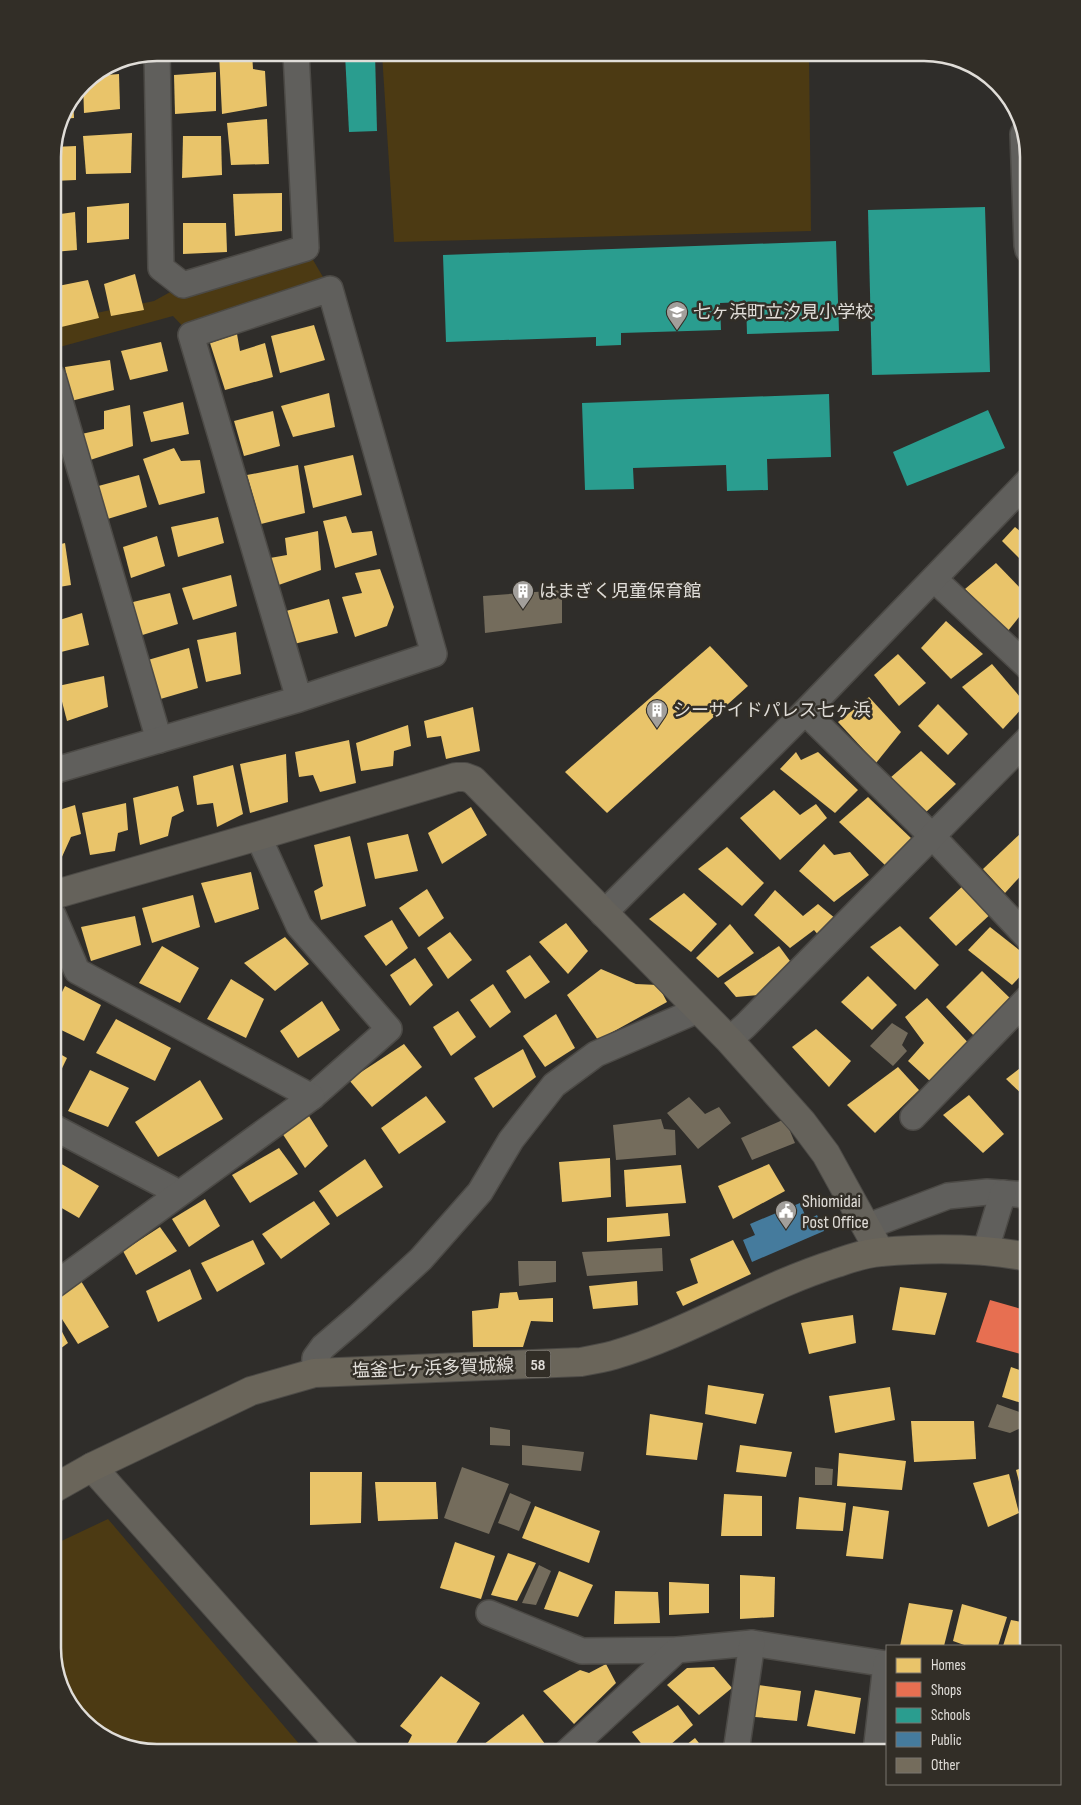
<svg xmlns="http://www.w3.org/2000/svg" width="1081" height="1805" viewBox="0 0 1081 1805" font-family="'Sofia Sans Condensed','Noto Sans JP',sans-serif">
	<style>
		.green { fill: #4c3a13 }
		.homes { fill: #e9c46a }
		.shops { fill: #e76f51 }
		.schools { fill: #2a9d8f }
		.public { fill: #457b9d }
		.building { fill: #746c5c }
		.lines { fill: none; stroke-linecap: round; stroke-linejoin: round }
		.street-casing { stroke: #4c4a46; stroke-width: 28 }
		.secondary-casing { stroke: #4c4a46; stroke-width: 30 }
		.primary-casing { stroke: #4c4a46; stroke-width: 30 }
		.street { stroke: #605f5c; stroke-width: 25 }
		.secondary { stroke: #65625b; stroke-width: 28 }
		.primary { stroke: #6a655a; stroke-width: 28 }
		.labels { text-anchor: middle; stroke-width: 5; stroke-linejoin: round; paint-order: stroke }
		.shield { fill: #322e27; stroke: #aca8a3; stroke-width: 1 }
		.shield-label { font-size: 16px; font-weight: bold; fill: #e0ddd8 }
		.poi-label { font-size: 18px; fill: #e0ddd8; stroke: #322e27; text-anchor: start }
		.street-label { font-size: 18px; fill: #e0ddd8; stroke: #322e27 }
		.rim { fill: none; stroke: #e0ddd8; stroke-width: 2.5 }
	</style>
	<rect width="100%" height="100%" fill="#2f2d2a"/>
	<g class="green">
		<path d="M382,53H809L811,231L394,242Z"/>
		<path d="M306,248L330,289L191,335L173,316L56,348L53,356V322L154,301L183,285Z"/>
		<path d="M108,1519L306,1752H151L99,1735L63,1694L53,1648V1545Z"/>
	</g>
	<g class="homes">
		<path d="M219,53H252L253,69L265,71L267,106L222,114Z"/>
		<path d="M216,72V111L175,114L174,75Z"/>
		<path d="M119,74L120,109L84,113L83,83L94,76Z"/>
		<path d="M73,98L74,118L60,119L61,117Z"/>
		<path d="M267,119L269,164L231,165L227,123Z"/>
		<path d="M132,133L131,173L86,174L83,136Z"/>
		<path d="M183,136H221L222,175L182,178Z"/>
		<path d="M76,146V180L53,181V147Z"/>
		<path d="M282,193V231L235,236L233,194Z"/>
		<path d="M129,203V239L87,243V207Z"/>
		<path d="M75,212L77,250L53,252V215Z"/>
		<path d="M183,223H226L227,252L183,254Z"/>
		<path d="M135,274L144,310L111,316L104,284Z"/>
		<path d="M88,280L99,318L53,329V287Z"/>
		<path d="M314,325L325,360L280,373L271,336Z"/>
		<path d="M237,334L240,351L265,343L273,377L225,390L210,343Z"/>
		<path d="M161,342L168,371L130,380L121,351Z"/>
		<path d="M110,360L114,390L71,401L65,367Z"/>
		<path d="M329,393L335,427L293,437L281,406Z"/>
		<path d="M183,402L189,434L151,442L143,412Z"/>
		<path d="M130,405L133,446L84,462L77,435L104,429V411Z"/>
		<path d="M273,411L280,446L244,456L234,421Z"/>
		<path d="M174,448L181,461L200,460L205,493L159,505L143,459Z"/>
		<path d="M353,455L362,495L313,508L304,466Z"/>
		<path d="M298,465L305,513L261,524L247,475Z"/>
		<path d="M139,475L147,507L101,521L91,488Z"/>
		<path d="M346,516L352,533L372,531L377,555L335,568L323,521Z"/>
		<path d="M218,517L224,543L178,557L171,527Z"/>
		<path d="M1015,527L1028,538V567L1002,541Z"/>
		<path d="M318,531L321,570L273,587L270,558L287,555L285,538Z"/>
		<path d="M157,536L165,566L131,578L123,547Z"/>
		<path d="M65,543L71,585L53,588V546Z"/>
		<path d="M996,563L1028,596V606L1007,632L965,589Z"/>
		<path d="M380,569L394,607L387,626L355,637L342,597L362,593L355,573Z"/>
		<path d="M231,575L237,606L193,620L182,588Z"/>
		<path d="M170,593L178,624L136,637L129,603Z"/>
		<path d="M329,599L338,633L290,645L279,613Z"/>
		<path d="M82,613L89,645L53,654V622Z"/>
		<path d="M946,621L983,654L951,679L921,648Z"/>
		<path d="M236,632L241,674L206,682L197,640Z"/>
		<path d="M710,646L748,686L607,813L565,772Z"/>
		<path d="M189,648L198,688L157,700L148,660Z"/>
		<path d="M898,654L926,683L899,706L874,675Z"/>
		<path d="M992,664L1026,704L1003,729L962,687Z"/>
		<path d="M104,676L108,707L67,721L58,686Z"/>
		<path d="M53,694L61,719L53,722Z"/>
		<path d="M869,697L901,732L876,763L838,722Z"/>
		<path d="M938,704L968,734L948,755L918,726Z"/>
		<path d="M473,707L480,751L446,759L441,736L427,738L424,721Z"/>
		<path d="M408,725L411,746L394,751L393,766L361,771L356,743Z"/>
		<path d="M349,740L356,783L320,792L313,775L299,777L295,752Z"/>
		<path d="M921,751L956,784L925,813L890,778Z"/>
		<path d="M796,752L801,760L818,752L858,790L835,813L780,769Z"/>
		<path d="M286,754L288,802L250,813L240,764Z"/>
		<path d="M233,765L243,814L217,827L213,803L197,805L193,776Z"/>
		<path d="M178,786L184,811L172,817L168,836L140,845L133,798Z"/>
		<path d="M774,790L800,815L816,804L827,818L780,860L740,818Z"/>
		<path d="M868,797L913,840L886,866L839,822Z"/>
		<path d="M126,803L128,830L118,833L115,851L90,855L82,813Z"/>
		<path d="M75,805L81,834L71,837L56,870L53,871V812Z"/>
		<path d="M471,807L487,835L442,864L428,833Z"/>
		<path d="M1021,833L1028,841V868L1005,893L983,869Z"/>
		<path d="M408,834L418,871L375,879L367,843Z"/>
		<path d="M350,836L366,906L321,920L314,891L323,886L314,845Z"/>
		<path d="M824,844L834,855L850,852L869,875L834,902L799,871Z"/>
		<path d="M727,847L764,883L742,906L698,869Z"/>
		<path d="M251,872L259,909L215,923L201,883Z"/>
		<path d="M968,881L994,911L956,946L929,918Z"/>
		<path d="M427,889L444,918L419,937L399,908Z"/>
		<path d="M775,890L803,916L818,904L836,919L820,937L814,930L790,948L754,915Z"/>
		<path d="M684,893L717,924L691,952L649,919Z"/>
		<path d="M193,895L200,927L152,943L142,908Z"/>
		<path d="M135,916L141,945L91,961L81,927Z"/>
		<path d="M392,920L408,948L386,966L364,936Z"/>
		<path d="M566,923L588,951L568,974L539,942Z"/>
		<path d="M730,924L754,953L718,978L696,958Z"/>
		<path d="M900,926L939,965L915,990L870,947Z"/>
		<path d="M990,927L1028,957V968L1012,985L968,950Z"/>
		<path d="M450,932L472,960L448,979L427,948Z"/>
		<path d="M285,937L309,964L275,991L244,963Z"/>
		<path d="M162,946L199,968L180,1003L139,983Z"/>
		<path d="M779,946L793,965L769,994L736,997L724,983Z"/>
		<path d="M530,955L550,982L525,999L506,971Z"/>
		<path d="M415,958L433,985L410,1006L390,975Z"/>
		<path d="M601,969L636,984L658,985L667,1002L598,1040L567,995Z"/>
		<path d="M982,971L1013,1001L977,1039L946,1007Z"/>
		<path d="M868,976L897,1005L872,1030L841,1002Z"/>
		<path d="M231,979L264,999L246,1038L207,1019Z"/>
		<path d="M493,984L511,1012L490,1028L470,1000Z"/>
		<path d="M65,986L101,1005L84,1041L53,1026V1010Z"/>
		<path d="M927,998L972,1047L931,1082L908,1061L924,1043L905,1017Z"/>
		<path d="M322,1001L340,1030L298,1058L280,1031Z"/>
		<path d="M458,1011L476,1037L451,1056L433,1027Z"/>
		<path d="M556,1014L575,1048L545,1067L523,1036Z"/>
		<path d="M116,1019L171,1048L155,1081L96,1053Z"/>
		<path d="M816,1029L851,1061L829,1087L792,1047Z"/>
		<path d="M404,1044L422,1067L372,1107L349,1080Z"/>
		<path d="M523,1049L536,1077L493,1108L474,1078Z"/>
		<path d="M53,1050L67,1058L53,1087Z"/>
		<path d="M1028,1062V1100L1006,1079Z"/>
		<path d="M898,1067L919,1090L875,1133L847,1105Z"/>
		<path d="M90,1070L129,1088L108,1127L68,1111Z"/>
		<path d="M200,1080L223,1119L158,1157L135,1122Z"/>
		<path d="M969,1095L1004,1134L983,1153L943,1115Z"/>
		<path d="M426,1096L446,1122L399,1154L381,1128Z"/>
		<path d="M309,1116L328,1146L305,1168L282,1133Z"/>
		<path d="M279,1148L298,1174L250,1203L232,1175Z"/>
		<path d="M610,1158L611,1197L562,1202L559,1162Z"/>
		<path d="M53,1159L99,1186L79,1218L53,1203Z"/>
		<path d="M365,1159L383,1187L337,1217L319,1191Z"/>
		<path d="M769,1164L785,1191L733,1219L718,1186Z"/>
		<path d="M681,1165L686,1203L626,1207L624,1170Z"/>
		<path d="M205,1199L220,1226L189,1247L172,1219Z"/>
		<path d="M314,1201L330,1224L281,1259L262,1234Z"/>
		<path d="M668,1213L670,1236L607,1242V1218Z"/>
		<path d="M160,1227L177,1251L136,1275L123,1251Z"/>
		<path d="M253,1240L265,1264L217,1292L201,1263Z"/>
		<path d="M733,1240L751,1274L683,1306L676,1292L698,1283L690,1259Z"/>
		<path d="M190,1269L202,1299L158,1322L146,1291Z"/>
		<path d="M81,1281L109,1327L78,1344L53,1305V1301Z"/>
		<path d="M637,1281L638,1305L593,1309L589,1286Z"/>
		<path d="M900,1287L947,1293L935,1335L892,1330Z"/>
		<path d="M517,1292L519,1300L553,1298V1322L531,1321L523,1347H473L472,1311L498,1308L500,1293Z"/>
		<path d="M53,1315L68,1343L53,1354Z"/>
		<path d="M853,1315L856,1343L809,1354L801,1323Z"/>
		<path d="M1011,1367L1028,1373V1405L1002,1397Z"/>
		<path d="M708,1385L764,1394L756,1424L705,1414Z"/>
		<path d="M890,1387L895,1420L835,1433L829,1396Z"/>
		<path d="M650,1414L703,1423L697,1460L646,1455Z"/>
		<path d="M911,1421H974L976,1459L914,1462Z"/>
		<path d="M740,1445L792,1452L786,1477L736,1472Z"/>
		<path d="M839,1453L906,1461L902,1490L837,1486Z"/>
		<path d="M1028,1466V1512L1027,1513L1016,1470Z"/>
		<path d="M310,1472H362L361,1523L310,1525Z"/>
		<path d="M1009,1474L1019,1513L988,1527L973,1483Z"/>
		<path d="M375,1482H436L438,1519L378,1521Z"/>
		<path d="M724,1494L762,1496V1536H721Z"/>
		<path d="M799,1497L846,1503L843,1531L796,1529Z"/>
		<path d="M535,1506L600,1531L589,1563L522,1538Z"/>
		<path d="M853,1506L889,1511L883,1559L846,1556Z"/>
		<path d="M455,1542L495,1556L481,1599L440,1588Z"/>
		<path d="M508,1553L536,1563L517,1601L491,1595Z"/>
		<path d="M559,1571L593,1585L578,1617L544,1609Z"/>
		<path d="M740,1575L775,1577L774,1617L740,1619Z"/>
		<path d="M669,1582L709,1584V1613L669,1615Z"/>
		<path d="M615,1591L658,1592L660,1623L614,1624Z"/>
		<path d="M909,1603L953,1610L944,1646H900Z"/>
		<path d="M962,1604L1007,1617L998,1646H967L953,1641Z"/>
		<path d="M1011,1620L1028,1623V1646H1003Z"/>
		<path d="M606,1664L616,1683L574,1724L543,1691L580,1670L589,1673Z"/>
		<path d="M714,1667L732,1688L699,1715L667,1685L687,1668Z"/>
		<path d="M441,1676L480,1703L451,1752L443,1748L438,1752H412L406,1747L412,1735L400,1726Z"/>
		<path d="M758,1685L801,1691L797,1721L755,1717Z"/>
		<path d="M815,1690L861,1698L855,1734L807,1726Z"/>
		<path d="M678,1705L693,1725L662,1752H648L632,1732Z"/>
		<path d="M523,1714L545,1744L535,1752H474Z"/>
		<path d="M695,1738L706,1752H677Z"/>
		<path d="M751,1745L783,1752H750Z"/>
	</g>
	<path class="shops" d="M990,1300L1028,1311V1356L976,1342Z"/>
	<g class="schools">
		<path d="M375,53L377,131L349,132L345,54Z"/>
		<path d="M985,207L990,372L872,375L868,210Z"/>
		<path d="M836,241L839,331L747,334L746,302L720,303L721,330L621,333V345L596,346V337L446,342L443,255Z"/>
		<path d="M829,394L831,457L767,459L768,490L727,491L726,465L633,468L634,489L585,490L582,403Z"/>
		<path d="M988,410L1005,448L907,486L893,452Z"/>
	</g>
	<path class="public" d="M800,1203L807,1220L817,1215L824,1231L752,1262L743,1240L755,1235L750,1224Z"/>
	<g class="building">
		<path d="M562,590V623L485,633L483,596Z"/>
		<path d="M892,1023L908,1033L902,1045L907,1051L893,1066L870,1046Z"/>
		<path d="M689,1097L705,1114L719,1107L731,1123L698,1149L667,1113Z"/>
		<path d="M661,1119L664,1129L675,1130L676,1155L616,1160L613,1125Z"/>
		<path d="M785,1119L795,1143L752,1160L741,1138Z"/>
		<path d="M662,1248L663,1271L587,1276L582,1252Z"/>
		<path d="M518,1261H556V1282L519,1286Z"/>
		<path d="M997,1404L1028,1415L1027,1425L1010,1433L988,1427Z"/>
		<path d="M490,1427L510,1430V1446L490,1445Z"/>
		<path d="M522,1445L584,1452L581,1471L522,1465Z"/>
		<path d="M462,1467L509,1484L489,1534L444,1518Z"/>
		<path d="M815,1467L833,1469L832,1485H815Z"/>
		<path d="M510,1493L531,1502L519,1531L498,1523Z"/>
		<path d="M539,1565L551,1571L536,1605L522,1603Z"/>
	</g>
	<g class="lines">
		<g class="street-casing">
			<g id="street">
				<path d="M157,53L161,268L183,285L306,248L296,53"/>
				<path d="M1023,134L1027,245L1028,250"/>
				<path d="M53,377L159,740"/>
				<path d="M934,579L1028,667"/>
				<path d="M805,712L933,837L1028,938"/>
				<path d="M53,771L299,699L434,654L330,289L191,335L299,699"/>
				<path d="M258,836L299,926L389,1029L312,1097"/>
				<path d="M603,914L805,712L1028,481"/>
				<path d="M729,1040L745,1026L1028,739"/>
				<path d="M913,1117L1028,998"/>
				<path d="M53,1127L179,1193"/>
				<path d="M866,1227L948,1196L987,1192L1028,1195"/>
				<path d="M985,1252L1003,1193"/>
				<path d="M53,1286L312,1097L77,971L53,915"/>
				<path d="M314,1373L315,1358L323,1347L358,1317L421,1259L480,1192L511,1140L554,1085L596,1054L698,1010"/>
				<path d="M489,1613L582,1651L677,1650"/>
				<path d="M567,1752L677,1650L752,1643L887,1664"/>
				<path d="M736,1752L752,1643"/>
				<path d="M876,1752L886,1664"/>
			</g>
		</g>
		<g class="secondary-casing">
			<g id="secondary">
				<path d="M53,895L258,836L456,777H465L473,780L729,1040L802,1122L826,1154L880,1252"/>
				<path d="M92,1467L346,1752"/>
			</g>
		</g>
		<g class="primary-casing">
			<path id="primary" d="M53,1489L92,1467L251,1391L314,1373L581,1362C592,1360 603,1358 614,1355C692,1332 760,1287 837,1263C851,1258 867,1253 881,1252C928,1248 983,1248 1028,1257"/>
		</g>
		<use href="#street" class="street"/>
		<use href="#secondary" class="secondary"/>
		<use href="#primary" class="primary"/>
	</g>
	<defs>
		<g id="school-pin" transform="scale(1.125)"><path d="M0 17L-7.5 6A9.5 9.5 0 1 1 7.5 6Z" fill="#a29f9b" stroke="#322e27"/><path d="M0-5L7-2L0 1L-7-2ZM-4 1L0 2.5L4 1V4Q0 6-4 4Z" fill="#fff"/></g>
		<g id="building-pin" transform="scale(1.125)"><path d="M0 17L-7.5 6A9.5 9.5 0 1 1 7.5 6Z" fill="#a29f9b" stroke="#322e27"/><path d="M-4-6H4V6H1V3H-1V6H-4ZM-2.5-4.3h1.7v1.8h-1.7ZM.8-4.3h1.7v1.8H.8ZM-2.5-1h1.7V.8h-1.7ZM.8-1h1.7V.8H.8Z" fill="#fff"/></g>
		<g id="civic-pin" transform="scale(1.125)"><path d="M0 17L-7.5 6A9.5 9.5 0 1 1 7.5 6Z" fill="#a29f9b" stroke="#322e27"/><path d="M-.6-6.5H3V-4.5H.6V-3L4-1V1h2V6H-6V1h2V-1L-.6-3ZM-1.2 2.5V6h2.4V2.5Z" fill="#fff"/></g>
	</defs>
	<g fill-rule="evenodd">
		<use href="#school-pin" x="677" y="312"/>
		<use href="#building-pin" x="523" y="591"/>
		<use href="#building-pin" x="657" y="710"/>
		<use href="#civic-pin" x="786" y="1211"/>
	</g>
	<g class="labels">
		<rect class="shield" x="525.5" y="1350.5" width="25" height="27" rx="4"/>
		<g class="shield-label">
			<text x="538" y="1370">58</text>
		</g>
		<g class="poi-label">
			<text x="693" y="318">七ヶ浜町立汐見小学校</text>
			<text x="539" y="597">はまぎく児童保育館</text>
			<text x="673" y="716">シーサイドパレス七ヶ浜</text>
			<text x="802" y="1207">Shiomidai<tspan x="802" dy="21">Post Office</tspan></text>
		</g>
		<g class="street-label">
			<text transform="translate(433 1368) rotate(-2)" y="6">塩釜七ヶ浜多賀城線</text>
		</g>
	</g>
	<path d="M0 0H1081V1805H0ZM157 61H924A96 96 0 0 1 1020 157V1648A96 96 0 0 1 924 1744H157A96 96 0 0 1 61 1648V157A96 96 0 0 1 157 61Z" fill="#322e27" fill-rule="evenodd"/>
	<path class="rim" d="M157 61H924A96 96 0 0 1 1020 157V1648A96 96 0 0 1 924 1744H157A96 96 0 0 1 61 1648V157A96 96 0 0 1 157 61Z"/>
	<rect x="886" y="1645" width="175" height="140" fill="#322e27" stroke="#78746e"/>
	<rect x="896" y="1658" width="25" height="15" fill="#e9c46a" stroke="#78746e"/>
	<text x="931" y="1670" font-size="15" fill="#e0ddd8">Homes</text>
	<rect x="896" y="1682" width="25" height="15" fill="#e76f51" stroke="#78746e"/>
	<text x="931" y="1695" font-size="15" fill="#e0ddd8">Shops</text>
	<rect x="896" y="1708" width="25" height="15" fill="#2a9d8f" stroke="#78746e"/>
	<text x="931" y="1720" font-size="15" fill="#e0ddd8">Schools</text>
	<rect x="896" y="1732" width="25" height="15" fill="#457b9d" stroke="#78746e"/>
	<text x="931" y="1745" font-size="15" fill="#e0ddd8">Public</text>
	<rect x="896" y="1758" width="25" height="15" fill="#746c5c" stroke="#78746e"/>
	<text x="931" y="1770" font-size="15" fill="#e0ddd8">Other</text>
</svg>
